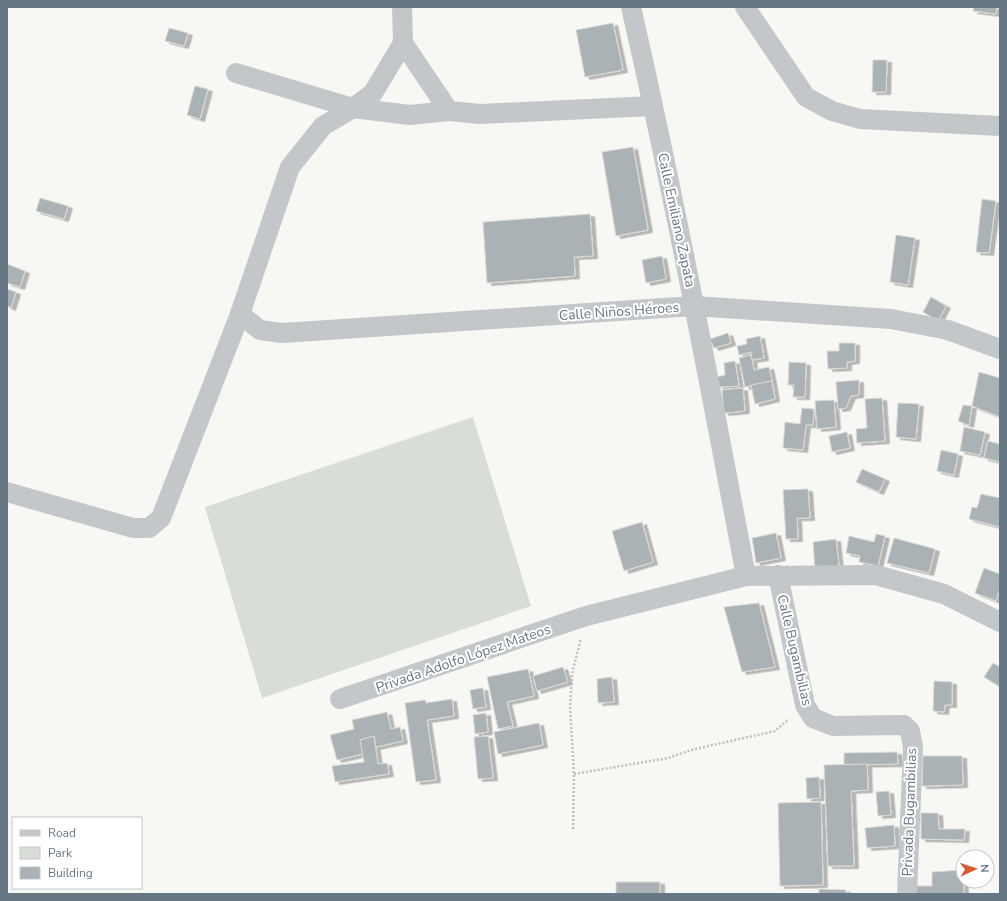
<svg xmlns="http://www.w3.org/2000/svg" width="1007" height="901" viewBox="0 0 1007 901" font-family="'Nunito Sans',sans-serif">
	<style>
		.green { fill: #d8ded5 }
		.building { fill: #aab2b6; stroke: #d9d9d7; filter: url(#shadow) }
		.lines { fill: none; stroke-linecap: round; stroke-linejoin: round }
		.path { stroke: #bdbfc1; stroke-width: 2.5; stroke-dasharray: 2 2; stroke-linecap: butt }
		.street { stroke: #c3c7ca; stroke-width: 20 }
		.labels { text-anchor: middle; stroke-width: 4; stroke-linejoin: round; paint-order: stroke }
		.street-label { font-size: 14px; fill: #677784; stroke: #fff }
	</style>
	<defs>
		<filter id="shadow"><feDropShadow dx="4.5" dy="2.5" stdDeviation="0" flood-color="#0004"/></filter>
	</defs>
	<rect width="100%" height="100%" fill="#f7f7f4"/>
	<path class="green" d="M473,417L531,606L262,698L205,507Z"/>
	<g class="building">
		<path d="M974,7H997L996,14L973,11Z"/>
		<path d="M613,23L623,70L585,77L576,30Z"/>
		<path d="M169,28L188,33L184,46L165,41Z"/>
		<path d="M873,60H887L886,92H872Z"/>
		<path d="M195,86L208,89L200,119L187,115Z"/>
		<path d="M633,147L648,230L616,236L602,152Z"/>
		<path d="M40,198L68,206L64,219L36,211Z"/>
		<path d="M982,199L996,201L989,253L976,252Z"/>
		<path d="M590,214L593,256L574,257L575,276L487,283L483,222Z"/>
		<path d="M896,235L915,238L908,285L890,282Z"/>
		<path d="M662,256L666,279L646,283L642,260Z"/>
		<path d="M7,264L25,271L20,287L7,283Z"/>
		<path d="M7,289L16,292L11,308L7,306Z"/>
		<path d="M931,297L946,306L938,321L923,312Z"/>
		<path d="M728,333L731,343L714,348L710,339Z"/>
		<path d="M760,336L764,358L752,360L751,352L739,355L737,346L747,344L746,339Z"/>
		<path d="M839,343H855V361L847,362V368L828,369L827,351H839Z"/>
		<path d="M751,355L754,370L769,367L772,381L745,387L739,358Z"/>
		<path d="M735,361L739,386L719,387L717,377L725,375L724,363Z"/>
		<path d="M789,362L806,363L805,397H793L794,385H788Z"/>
		<path d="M979,372L1000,378V417L972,406Z"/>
		<path d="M859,380V395L851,396L846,408L838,409L836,382Z"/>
		<path d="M772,381L775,399L755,404L751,385Z"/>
		<path d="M743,388L745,411L724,413L722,390Z"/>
		<path d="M882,398L885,441L857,443L856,429L867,428L865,399Z"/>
		<path d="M834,400L836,427L817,429L815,401Z"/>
		<path d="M898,403L919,404L916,439L896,437Z"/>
		<path d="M963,405L972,406L969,425L958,421Z"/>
		<path d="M802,408L814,409L813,425H806L803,450L783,448L785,422L800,424Z"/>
		<path d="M964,427L985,432L980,455L960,451Z"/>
		<path d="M847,432L850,448L832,452L829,436Z"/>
		<path d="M988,441L1000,444V462L984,458Z"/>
		<path d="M941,450L958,454L954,475L937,471Z"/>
		<path d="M862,469L885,479L879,492L856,482Z"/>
		<path d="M808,489L810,518H797L798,539H786L783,490Z"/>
		<path d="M981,494L1000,498V527L969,519L972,507L977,508Z"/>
		<path d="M642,522L653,562L624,571L612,531Z"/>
		<path d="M776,533L781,558L756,563L752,538Z"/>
		<path d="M876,534L885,536L878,566L859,562L860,556L846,553L849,536L874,542Z"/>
		<path d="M894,538L935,549L929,573L887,563Z"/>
		<path d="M836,539L839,566L815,569L813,542Z"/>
		<path d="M984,568L1000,574V589L996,601L975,593Z"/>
		<path d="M759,603L775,667L742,672L724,607Z"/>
		<path d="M993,663L1000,667V687L984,677Z"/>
		<path d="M563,667L568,682L537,691L533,676Z"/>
		<path d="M528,669L534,696L507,702L513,726L498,729L487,677Z"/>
		<path d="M612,677L614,702L598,703L597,679Z"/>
		<path d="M934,681L952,682V705H945L944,712L933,711Z"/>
		<path d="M483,688L486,707L473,709L470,690Z"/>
		<path d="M452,699L454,716L427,720L436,780L416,782L405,703L425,700L426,703Z"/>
		<path d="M387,712L391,729L400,727L403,741L376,747L374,736L360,740L363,754L337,760L330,735L354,729L352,720Z"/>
		<path d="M486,713L488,732L475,734L473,715Z"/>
		<path d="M539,723L543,745L498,754L494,732Z"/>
		<path d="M374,736L378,764L387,763L389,774L335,782L332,766L364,762L360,740Z"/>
		<path d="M488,736L493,778L478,779L474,737Z"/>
		<path d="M897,752L898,764L844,765V753Z"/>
		<path d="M923,756H962L963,785L922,786Z"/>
		<path d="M867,764L868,790L851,791L854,866H828L824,765Z"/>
		<path d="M819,777L820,798L807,799L806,778Z"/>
		<path d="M889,791L891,815L878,816L876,792Z"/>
		<path d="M821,802L823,885L780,886L778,803Z"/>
		<path d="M921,813H938L939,829H965L964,840L921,839Z"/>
		<path d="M894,825L895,846L867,848L865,828Z"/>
		<path d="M963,870L964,894H916V886H932V872Z"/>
		<rect x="616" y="882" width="44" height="12"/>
		<path d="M819,889L846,890V894H819Z"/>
	</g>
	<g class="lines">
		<g class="path">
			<path d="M574,774L668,758L691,750L775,731L789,719"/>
			<path d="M573,829L574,774L570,707L572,674L581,638"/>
		</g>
		<g class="street">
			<path d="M402,7L403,43L449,111"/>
			<path d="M631,7C674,195 710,386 746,576"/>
			<path d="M745,7L806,97L832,111L860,119L1000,126"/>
			<path d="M236,73L353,108L410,115L449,111L480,114L653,106"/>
			<path d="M240,314L260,330L282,333L694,306L891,319L948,330L1000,349"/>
			<path d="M7,492L133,528H149L161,518L240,314L290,167L323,126L353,108L373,93L403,43"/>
			<path d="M778,575L805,705L813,718L833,726L904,725L910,731L913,747L907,894"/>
			<path d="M340,699L586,616L746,576L876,575L944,594L1000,622"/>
		</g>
	</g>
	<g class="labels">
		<g class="street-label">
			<text transform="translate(677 220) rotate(78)" y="5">Calle Emiliano Zapata</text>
			<text transform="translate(619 311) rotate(-4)" y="5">Calle Niños Héroes</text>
			<text transform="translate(795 650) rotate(77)" y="5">Calle Bugambilias</text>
			<text transform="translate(463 658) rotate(-19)" y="5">Privada Adolfo López Mateos</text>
			<text transform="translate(909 812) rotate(-88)" y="5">Privada Bugambilias</text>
		</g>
	</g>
	<rect width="1007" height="901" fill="none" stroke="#677784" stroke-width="16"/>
	<rect x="12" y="817" width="130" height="72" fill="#ffffff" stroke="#c2c9ce"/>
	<rect x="20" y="830" width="20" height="6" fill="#c3c7ca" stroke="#c2c9ce"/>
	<text x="48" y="837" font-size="12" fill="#677784">Road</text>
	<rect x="20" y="847" width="20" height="12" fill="#d8ded5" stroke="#c2c9ce"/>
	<text x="48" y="857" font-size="12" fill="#677784">Park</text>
	<rect x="20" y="867" width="20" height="12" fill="#aab2b6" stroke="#c2c9ce"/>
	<text x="48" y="877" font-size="12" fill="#677784">Building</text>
	<g transform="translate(975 869) rotate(87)"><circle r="19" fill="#ffffff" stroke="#c2c9ce"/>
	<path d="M0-3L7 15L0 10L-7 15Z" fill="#dc5a2f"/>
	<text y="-6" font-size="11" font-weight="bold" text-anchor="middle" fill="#677784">N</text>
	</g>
</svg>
